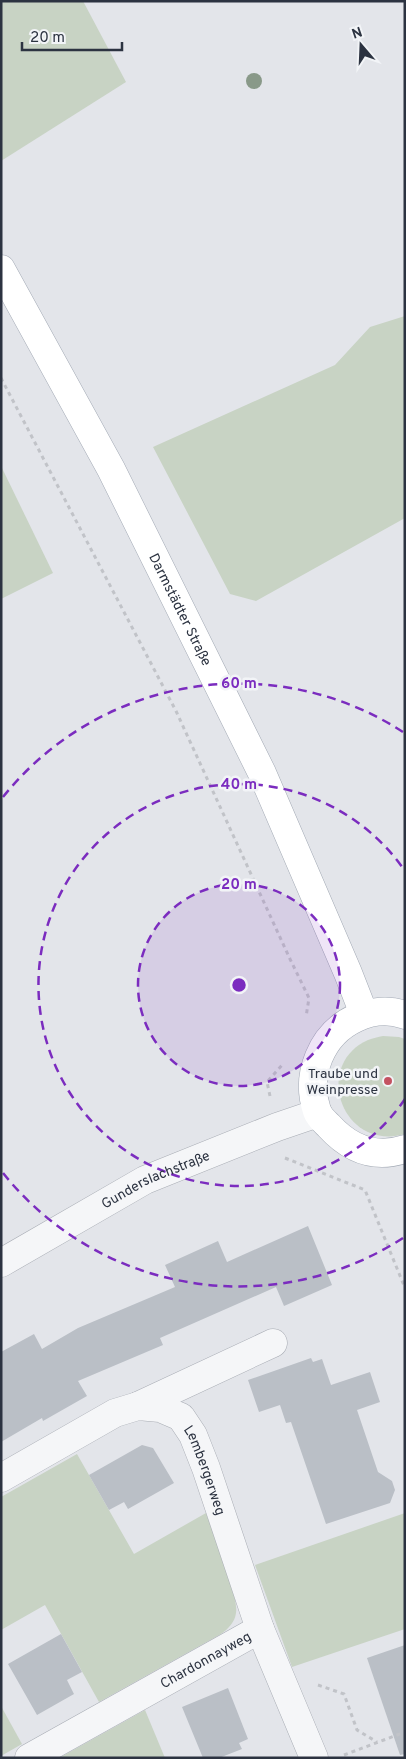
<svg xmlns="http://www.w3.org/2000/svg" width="406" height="1759" viewBox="0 0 406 1759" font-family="Overpass,sans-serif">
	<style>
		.green { fill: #c8d3c4 }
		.building { fill: #babfc6 }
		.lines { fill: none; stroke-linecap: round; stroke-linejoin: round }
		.minor-casing { stroke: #a8acb4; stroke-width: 29 }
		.primary-casing { stroke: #a3aab5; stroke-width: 29 }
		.path { stroke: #c1c3c8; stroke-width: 3; stroke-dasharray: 4 4; stroke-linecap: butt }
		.minor { stroke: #f5f6f8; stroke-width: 28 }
		.primary { stroke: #fff; stroke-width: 28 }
		.tree { fill: #899989 }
		.ring { fill: none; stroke: #7b2cbf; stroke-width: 2.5; stroke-dasharray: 9 6 }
		.poi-dot { fill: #c45261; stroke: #f2f4f7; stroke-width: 2 }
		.labels { text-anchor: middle; stroke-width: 5; stroke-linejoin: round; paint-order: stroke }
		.street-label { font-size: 14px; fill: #2c3341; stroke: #f2f4f7 }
		.poi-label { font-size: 14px; fill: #2c3341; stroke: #f2f4f7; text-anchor: end }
		.centre { fill: #7b2cbf; stroke: #f2f4f7; stroke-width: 2.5 }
		.ring-label { font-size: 15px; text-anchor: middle; font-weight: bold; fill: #7b2cbf; stroke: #f2f4f7; stroke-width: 5; stroke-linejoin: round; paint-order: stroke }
	</style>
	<rect width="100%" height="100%" fill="#e3e5ea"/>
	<g class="green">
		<path d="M1,1H83L126,82L1,161Z"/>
		<path d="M405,316V518L256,601L230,594L153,447L335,365L370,327Z"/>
		<path d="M2,468L53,573L1,599V469Z"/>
		<path d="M383,1036L399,1037L405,1039V1134C342,1152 312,1065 368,1040C373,1038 378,1037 383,1036Z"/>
		<path d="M77,1454L134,1554L206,1513C213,1533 239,1594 236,1613C235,1622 228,1629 221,1634L99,1702L45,1605L1,1630V1497Z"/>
		<path d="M405,1513V1629L292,1667L255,1565Z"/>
		<path d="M1,1706L22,1744L1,1756Z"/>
		<path d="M145,1710L165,1758H59Z"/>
	</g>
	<g class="building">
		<path d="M308,1226L332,1285L284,1306L276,1287L160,1338L163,1345L78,1381L87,1396L43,1421L42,1418L1,1442V1352L34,1334L42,1349L78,1328L175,1287L165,1265L218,1241L227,1262Z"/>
		<path d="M311,1358L313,1362L322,1359L331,1385L370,1372L380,1402L357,1410L378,1472L392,1481L395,1490L390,1503L326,1524L291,1422L286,1423L280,1405L259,1412L248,1380Z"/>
		<path d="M142,1445L153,1448L174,1483L128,1509L124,1502L109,1510L89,1475Z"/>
		<path d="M61,1634L82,1672L67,1680L74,1694L37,1715L8,1664Z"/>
		<path d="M405,1645V1754L400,1755L367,1658Z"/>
		<path d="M228,1688L248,1739L239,1743L242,1749L219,1758H203L182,1707Z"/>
	</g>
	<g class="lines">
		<g class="minor-casing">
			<g id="minor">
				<path id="s1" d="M1,1263L145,1180L277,1127L318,1113"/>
				<path d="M138,1406L273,1343"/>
				<path id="s2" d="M1,1478L115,1413L138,1406L160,1408L181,1417L193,1435L206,1468L260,1629"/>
				<path id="s3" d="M29,1758L260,1629L314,1758"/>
			</g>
		</g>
		<g class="primary-casing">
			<g id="primary">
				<path id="s4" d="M1,269L111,469L262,773L348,973L364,1014"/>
				<path d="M405,1015C389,1009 371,1011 356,1018C321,1034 305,1075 317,1111C319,1117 325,1122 329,1126C350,1149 375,1159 405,1149"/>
			</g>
		</g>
		<g class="path">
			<path d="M1,378L176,711L290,959L309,998L306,1017"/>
			<path d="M270,1096L267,1082L283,1064"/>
			<path d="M285,1158L365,1190L405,1288"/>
			<path d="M318,1685L344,1694L357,1730L377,1742"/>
			<path d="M344,1755L405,1732"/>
		</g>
		<use href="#minor" class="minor"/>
		<use href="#primary" class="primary"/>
	</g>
	<circle class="tree" cx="254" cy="81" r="8"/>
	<circle cx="239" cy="985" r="101" fill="#7b2cbf" fill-opacity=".12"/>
	<g class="ring">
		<circle cx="239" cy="985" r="101"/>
		<path d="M405 1099A201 201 0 1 1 405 871"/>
		<path d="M403 1238A302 302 0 0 1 3 1173M3 797A302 302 0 0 1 403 732"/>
	</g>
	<circle class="poi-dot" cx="388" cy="1081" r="5"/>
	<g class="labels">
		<g class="street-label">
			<text dy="5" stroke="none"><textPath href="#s4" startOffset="385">Darmstädter Straße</textPath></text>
			<text dy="5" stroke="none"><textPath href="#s1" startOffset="176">Gunderslachstraße</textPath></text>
			<text dy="5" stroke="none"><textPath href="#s2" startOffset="259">Lembergerweg</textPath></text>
			<text dy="5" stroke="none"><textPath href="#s3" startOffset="202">Chardonnayweg</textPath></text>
		</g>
		<g class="poi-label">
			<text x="378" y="1078">Traube und<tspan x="378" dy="16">Weinpresse</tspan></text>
		</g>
	</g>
	<circle cx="239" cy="985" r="8" class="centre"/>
	<g class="ring-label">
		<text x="239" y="688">60 m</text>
		<text x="239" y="789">40 m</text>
		<text x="239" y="889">20 m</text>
	</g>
	<rect width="406" height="1759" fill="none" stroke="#2c3341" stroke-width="5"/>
	<g transform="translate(361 45) rotate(341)" stroke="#f2f4f7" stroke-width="4" paint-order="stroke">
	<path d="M0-4L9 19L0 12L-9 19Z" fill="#2c3341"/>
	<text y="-8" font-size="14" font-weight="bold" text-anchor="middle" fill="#2c3341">N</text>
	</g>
	<path d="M22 42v8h100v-8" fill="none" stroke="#2c3341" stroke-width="2.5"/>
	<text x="30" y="42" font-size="15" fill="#2c3341" stroke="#f2f4f7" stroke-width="4" paint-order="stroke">20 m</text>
</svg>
